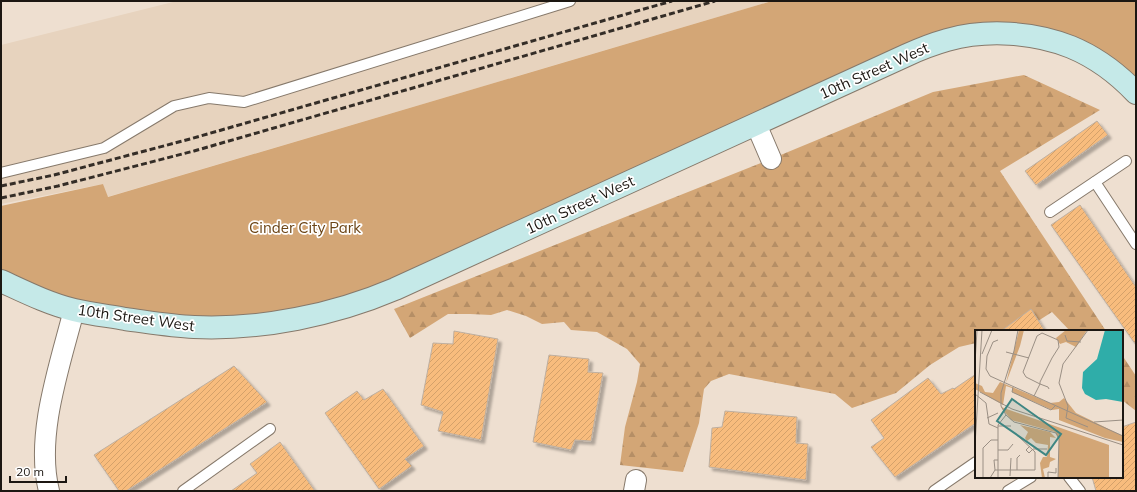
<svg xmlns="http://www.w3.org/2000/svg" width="1137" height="492" viewBox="0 0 1137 492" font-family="Mulish,sans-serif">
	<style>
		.built { fill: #e7d3be }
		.forest { fill: url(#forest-firs) }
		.green { fill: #d3a676 }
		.building { fill: url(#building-hatch); stroke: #bdafa1; filter: url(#shadow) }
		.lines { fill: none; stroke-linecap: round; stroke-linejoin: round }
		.lane-casing { stroke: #86796b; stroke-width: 12 }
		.street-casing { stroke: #86796b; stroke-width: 22 }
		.secondary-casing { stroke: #86796b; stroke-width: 24 }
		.lane { stroke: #fff; stroke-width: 10 }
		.street { stroke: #fff; stroke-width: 20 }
		.secondary { stroke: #c5e9e8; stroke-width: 22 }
		.rail { stroke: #342d27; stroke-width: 3; stroke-dasharray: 6 3; stroke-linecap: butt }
		.labels { text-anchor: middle; stroke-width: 3.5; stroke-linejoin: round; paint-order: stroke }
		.street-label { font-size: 15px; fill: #1c1712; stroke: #fff }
		.park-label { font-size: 15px; fill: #6c4516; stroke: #fff }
		.inset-road { fill: none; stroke: #9a8f84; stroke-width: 1 }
		.view { fill: #3e8683; fill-opacity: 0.15; stroke: #3e8683; stroke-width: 2 }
		.inset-edge { fill: none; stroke: #1c1712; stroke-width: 2 }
	</style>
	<defs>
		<pattern id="forest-firs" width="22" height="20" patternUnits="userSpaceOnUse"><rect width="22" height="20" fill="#d3a676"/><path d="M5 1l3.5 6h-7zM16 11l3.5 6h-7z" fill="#b58e65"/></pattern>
		<pattern id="building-hatch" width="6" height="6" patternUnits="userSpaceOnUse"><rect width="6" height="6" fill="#f8bc7d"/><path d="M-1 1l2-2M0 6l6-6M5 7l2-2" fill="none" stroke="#d4a16b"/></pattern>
		<filter id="shadow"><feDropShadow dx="3.5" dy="3.5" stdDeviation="1" flood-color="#0004"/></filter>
	</defs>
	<rect width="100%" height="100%" fill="#eedfd0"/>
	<path class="built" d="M177,1H772L107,197L103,184L1,204V45Z"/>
	<g class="forest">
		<path d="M1024,75L1100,110L1000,171L1106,331H1070L1052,312L1038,321L1016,331H976V343L959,347L930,365L896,393L852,408L835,394L729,374L711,381L704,389L699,423L683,472L620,465L625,427L637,382L640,364L627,349L597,332L571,330L564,322L542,324L526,316L507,310L491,315L470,314H448L410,338L394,309L771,159L933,92Z"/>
		<path d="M1122,355L1136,376V411L1122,400Z"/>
	</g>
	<path class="green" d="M772,1H1136V96L1090,57L1028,36H965L396,289L214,327L113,317L1,279V206L103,184L108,197Z"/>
	<g class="building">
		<path d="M1097,121L1108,135L1036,185L1025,171Z"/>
		<path d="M1080,205L1136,287V345L1051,225Z"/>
		<path d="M1031,309L1045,331H1001Z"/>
		<path d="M454,331L498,339L481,440L438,431L443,412L421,405L433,343L453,344Z"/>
		<path d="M549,355L589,359L588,372L603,373L591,441L575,440L571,450L533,442Z"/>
		<path d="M234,366L267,402L126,491H119L94,455Z"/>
		<path d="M976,374V423L895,477L871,447L884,438L871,420L928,378L941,394L953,388L954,389Z"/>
		<path d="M383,389L424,446L405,459L412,466L379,489L325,413L357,391L364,400Z"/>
		<path d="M725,411L797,417L796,443L808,444L806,480L709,467L712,428L722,427Z"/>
		<path d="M1136,422V491H1096L1092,477H1122V427Z"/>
		<path d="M280,442L315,491H231L257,473L250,464Z"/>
	</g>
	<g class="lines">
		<g class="lane-casing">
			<g id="lane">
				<path d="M1,173L104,148L174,106L209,98L244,102L570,1"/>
				<path d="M1095,182L1136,244"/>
				<path d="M1050,212L1126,161"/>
				<path d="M1069,477L1080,491"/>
				<path d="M183,491L270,429"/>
				<path d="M934,491L976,462"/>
				<path d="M1008,491L1031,477"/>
			</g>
		</g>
		<g class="street-casing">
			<g id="street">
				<path d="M756,124L771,159"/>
				<path d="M49,491C35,435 60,365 74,310"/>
				<path d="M634,491L636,480"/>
			</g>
		</g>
		<g class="secondary-casing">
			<path id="secondary" d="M1,281C25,292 49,304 74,310C91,314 108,316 125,319C148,322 171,326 194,327C261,330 334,315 395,289L907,55C920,49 933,44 947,40C986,29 1034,32 1071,47C1095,57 1118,74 1136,93"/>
		</g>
		<use href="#lane" class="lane"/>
		<use href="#street" class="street"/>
		<use href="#secondary" class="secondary"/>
		<g class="rail">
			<path d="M1,186L54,175L190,139L672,1"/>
			<path d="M1,198L58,186L194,151L715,1"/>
		</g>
	</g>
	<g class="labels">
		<g class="street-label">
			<text transform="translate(874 71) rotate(-24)" y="5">10th Street West</text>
			<text transform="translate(580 205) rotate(-25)" y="5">10th Street West</text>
			<text transform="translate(136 318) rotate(8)" y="5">10th Street West</text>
		</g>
		<g class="park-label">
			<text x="305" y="233">Cinder City Park</text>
		</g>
	</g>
	<g transform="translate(975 330)">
		<rect width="148" height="148" fill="#eedfd0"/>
		<path d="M45,95L75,102L81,108L75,107V127L81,129L75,132L74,137L68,139L70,148H67L65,133L68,127H72L73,115L61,113L56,108L52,111L50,108L53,102Z" fill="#d3a676"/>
		<path d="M44,0H49L45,16L31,53ZM91,0H112L101,17L91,12L85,14L81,8ZM25,52L75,73L84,72L89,68L101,83L148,106V112L130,108L84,90V79L77,80L37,62V58L31,56L28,75L0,59V53L7,56L10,62L18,63ZM26,77L134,115V148H83L84,109L80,102L36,90Z" fill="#d3a676"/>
		<path d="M130,0H148V72L131,69L121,70L110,64L107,58L108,42L122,29Z" fill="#2fada9"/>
		<path class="inset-road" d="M43,0L39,21L26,63V76L31,85L39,92L81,103L84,109L83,148M90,5L92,11L106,12M23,10L18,12L12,26L11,39L15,46L148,106M31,22L54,28M7,24L17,0M0,33L2,0M38,57L37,62L76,80L80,76M5,62L37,79L148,115M0,64L11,73L14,94L23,98M59,66L65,54V52L77,28L84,17L83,10L67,3L62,6L48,42L51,47L65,54L73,57L74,59M12,88L23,83M119,92L148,90M23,96H36M113,97L91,88L93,76L84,53L88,34L113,0M0,115L7,0M55,116L51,120L54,123L58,119H72M23,120H33L38,114M20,140L19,130H23M42,140V128L45,125M35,146L36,128M8,148V118L16,110H23M15,148L20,140H60V122L42,105M23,148V95L31,85M73,148V142L81,143V138"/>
		<path class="view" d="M37,69L86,104L71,125L22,91Z"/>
		<rect width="148" height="148" class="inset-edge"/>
	</g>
	<rect width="1137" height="492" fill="none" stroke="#1c1712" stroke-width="4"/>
	<path d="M10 476v6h56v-6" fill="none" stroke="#1c1712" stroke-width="2"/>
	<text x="16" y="476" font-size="12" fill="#1c1712" stroke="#ffffff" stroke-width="3" paint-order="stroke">20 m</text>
</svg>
